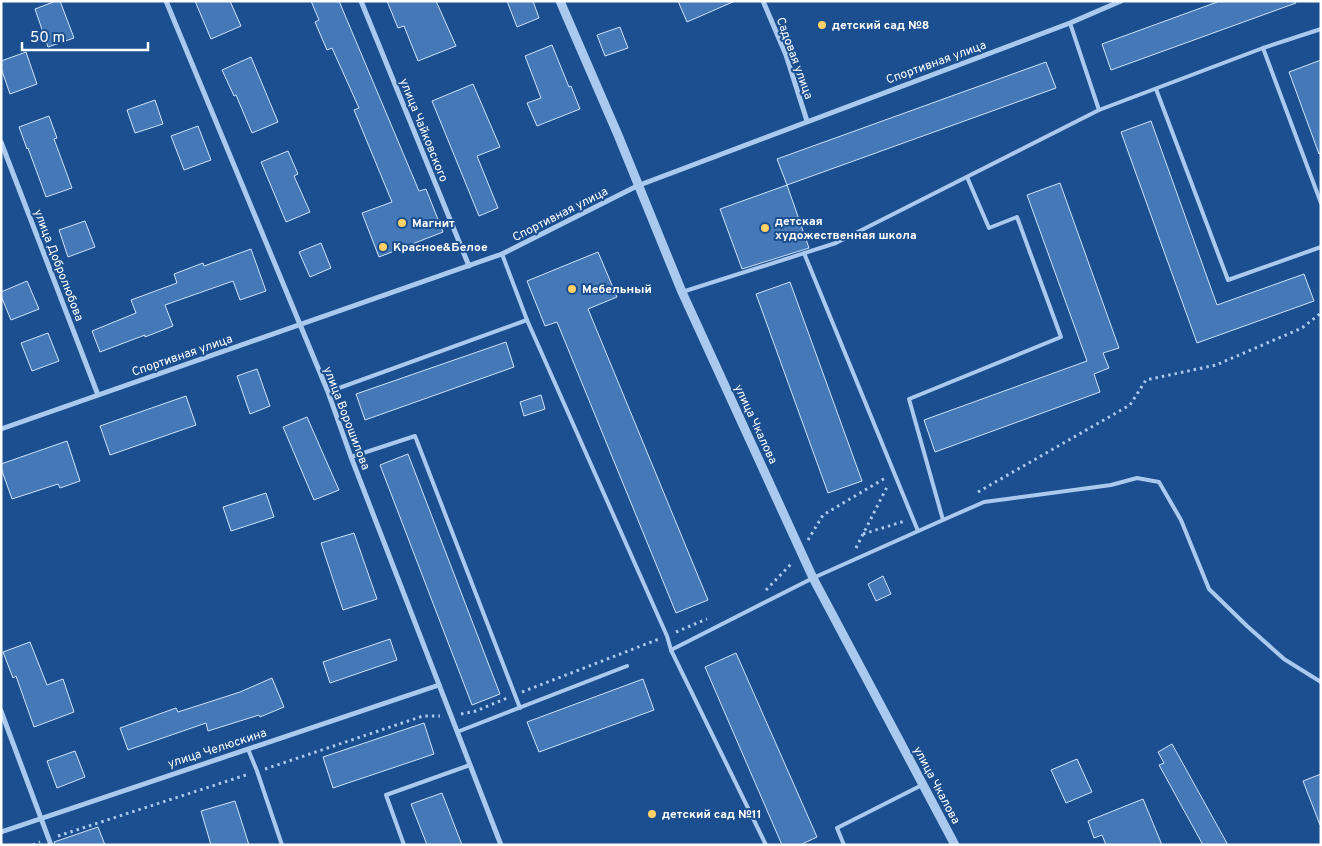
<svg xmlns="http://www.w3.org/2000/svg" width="1322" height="846" viewBox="0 0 1322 846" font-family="Overpass,sans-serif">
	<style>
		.building { fill: #4478b7; stroke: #cfe3fa }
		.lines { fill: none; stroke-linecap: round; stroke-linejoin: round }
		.path { stroke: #a9c9ee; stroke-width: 3; stroke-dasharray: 2.5 4; stroke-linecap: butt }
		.service { stroke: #a9c9ee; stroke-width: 4 }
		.minor { stroke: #a9c9ee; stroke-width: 5 }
		.tertiary { stroke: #a9c9ee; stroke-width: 9 }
		.poi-dot { fill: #ffd166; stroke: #1b4f8f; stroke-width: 2 }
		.labels { text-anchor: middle; stroke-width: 4; stroke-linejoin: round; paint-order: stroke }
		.poi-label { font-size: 12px; font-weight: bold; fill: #fff; stroke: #1b4f8f; text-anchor: start }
		.street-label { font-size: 12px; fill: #fff; stroke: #1b4f8f }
	</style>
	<rect width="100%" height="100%" fill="#1b4f8f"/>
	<g class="building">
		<path d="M56,1H60L74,38L48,47L35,9Z"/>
		<path d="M195,1H230L241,26L211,39Z"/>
		<path d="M311,1H339L419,191L426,189L443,232L379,257L362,213L392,202L354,110L359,108L332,48L327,50L315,22L319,20Z"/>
		<path d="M387,1H436L456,46L418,61L404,26L398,28Z"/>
		<path d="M507,1H533L539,18L517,27Z"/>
		<path d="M678,1H735L687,22Z"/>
		<path d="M1220,1H1295L1296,3L1111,70L1102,44Z"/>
		<path d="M620,27L628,48L605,56L597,35Z"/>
		<path d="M552,45L569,87L571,86L580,109L537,126L527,103L541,98L525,56Z"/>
		<path d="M26,52L37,84L10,94L1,68V61Z"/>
		<path d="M251,57L278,122L252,133L236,95L234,96L222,70Z"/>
		<path d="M1321,60V153L1319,154L1289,72Z"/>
		<path d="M1046,62L1056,88L787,185L777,159Z"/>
		<path d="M473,84L500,147L477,156L498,208L479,216L432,101Z"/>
		<path d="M155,100L163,124L135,133L127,110Z"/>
		<path d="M49,116L57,138L54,139L72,188L46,197L28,148L27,149L19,127Z"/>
		<path d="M1151,121L1217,305L1304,274L1314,301L1197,343L1121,132Z"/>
		<path d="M198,126L211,160L184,170L171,136Z"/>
		<path d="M288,151L298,174L294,176L310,212L286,222L261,162Z"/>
		<path d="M1060,183L1119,348L1103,353L1109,368L1094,374L1100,392L935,452L924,420L1087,361L1027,195Z"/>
		<path d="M787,185L809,248L742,269L720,209Z"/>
		<path d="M85,221L95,247L68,257L59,230Z"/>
		<path d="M321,243L331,268L310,277L299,252Z"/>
		<path d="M251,249L266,291L240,300L233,281L165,305L173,326L145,337V335L100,352L92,331L136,313L131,300L177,283L174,274L203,263L204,266Z"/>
		<path d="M598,252L617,297L588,309L708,600L676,613L557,322L545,326L527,281Z"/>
		<path d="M27,281L39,309L11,320L1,296V292Z"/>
		<path d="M790,282L862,481L828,493L756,294Z"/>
		<path d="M48,333L59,361L32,371L21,343Z"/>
		<path d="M506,342L514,367L365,420L356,394Z"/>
		<path d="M257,369L270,406L250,414L237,376Z"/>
		<path d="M541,395L545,409L524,416L520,402Z"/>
		<path d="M186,396L196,425L110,455L100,426Z"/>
		<path d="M307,417L339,490L314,500L283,427Z"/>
		<path d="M67,441L80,481L60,488L58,484L12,499L1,468V464Z"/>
		<path d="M408,454L500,694L472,705L380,465Z"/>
		<path d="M266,493L274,517L231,531L223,507Z"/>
		<path d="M354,533L377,599L343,610L321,543Z"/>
		<path d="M883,576L891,594L876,601L868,584Z"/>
		<path d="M390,639L397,660L330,683L323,662Z"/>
		<path d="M30,642L47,685L63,679L74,712L34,727L16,676L13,678L3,652Z"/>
		<path d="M736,653L817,837L800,845H782L705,667Z"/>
		<path d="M272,678L284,707L260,717L259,715L208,731L206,723L128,750L120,728L176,708L178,712L240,692Z"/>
		<path d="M643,679L654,710L539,752L527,722Z"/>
		<path d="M424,723L434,754L333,788L323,757Z"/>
		<path d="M1172,744L1228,845H1203L1159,765L1164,763L1158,752Z"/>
		<path d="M75,751L85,777L57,788L47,761Z"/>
		<path d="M1077,759L1092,792L1066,803L1051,770Z"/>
		<path d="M1321,774V825H1320L1303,781Z"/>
		<path d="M442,793L462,845H427L411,804Z"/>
		<path d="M1143,799L1162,845H1106L1102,835L1094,838L1088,821Z"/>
		<path d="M235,801L249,845H211L201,811Z"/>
		<path d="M98,827L105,845H55L54,842Z"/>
	</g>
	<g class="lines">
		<g class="path">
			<path d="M978,492L1130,405L1146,380L1216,365L1302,328L1321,313"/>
			<path d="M863,534L905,521"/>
			<path d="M808,540L823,515L887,477"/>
			<path d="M856,548L888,485"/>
			<path d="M766,590L793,562"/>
			<path d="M676,632L707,619"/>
			<path d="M522,692L659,639"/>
			<path d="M461,714L476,711L507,698"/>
			<path d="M265,769L423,716H440"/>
			<path d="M58,836L249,774"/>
			<path d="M33,845L40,842"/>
		</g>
		<g class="service">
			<path d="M1070,23L1099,110"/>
			<path d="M1263,48L1321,203"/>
			<path d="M1156,89L1228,280L1321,247"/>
			<path d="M804,253L918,531"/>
			<path d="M502,254L527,320L667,636L671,650L766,845"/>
			<path d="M682,292L836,243L1099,110L1263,48L1321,29"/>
			<path d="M328,392L527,320"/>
			<path d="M351,457L415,436L520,708"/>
			<path d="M943,520L984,502L1111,485L1137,478L1159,482L1181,520L1209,589L1247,626L1284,659L1321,682"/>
			<path d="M671,650L813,578L943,520L909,399L1061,337L1017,217L989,228L967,177"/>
			<path d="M457,732L627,666"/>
			<path d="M248,749L257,771L282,845"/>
			<path d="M404,845L386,795L470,765"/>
			<path d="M844,845L837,828L922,785"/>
		</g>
		<g class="minor">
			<path d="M166,1L328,392L351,457L501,845"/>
			<path d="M361,1L469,266"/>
			<path d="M763,1L786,55L807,121"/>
			<path d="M1,142L98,395"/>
			<path d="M1,429L502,254L637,186L1070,23L1121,1"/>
			<path d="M1,711L51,845"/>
			<path d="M1,832L439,685"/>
		</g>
		<path class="tertiary" d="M560,1L618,135L682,292L813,578L955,845"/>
	</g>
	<g class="poi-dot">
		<circle cx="822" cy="25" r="5"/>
		<circle cx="402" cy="223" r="5"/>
		<circle cx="765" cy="228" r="5"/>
		<circle cx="383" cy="247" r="5"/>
		<circle cx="572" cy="289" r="5"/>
		<circle cx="652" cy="814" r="5"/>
	</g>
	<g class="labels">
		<g class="poi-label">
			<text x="832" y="29">детский сад №8</text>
			<text x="775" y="225">детская<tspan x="775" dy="14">художественная школа</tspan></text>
			<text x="412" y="227">Магнит</text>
			<text x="393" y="251">Красное&amp;Белое</text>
			<text x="582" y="293">Мебельный</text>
			<text x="662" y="818">детский сад №11</text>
		</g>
		<g class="street-label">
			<text transform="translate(795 58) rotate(70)" y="4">Садовая улица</text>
			<text transform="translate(936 62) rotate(-20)" y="4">Спортивная улица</text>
			<text transform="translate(424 130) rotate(68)" y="4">улица Чайковского</text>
			<text transform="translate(560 214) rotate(-27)" y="4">Спортивная улица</text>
			<text transform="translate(59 265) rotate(69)" y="4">улица Добролюбова</text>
			<text transform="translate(182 355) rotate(-19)" y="4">Спортивная улица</text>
			<text transform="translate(347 418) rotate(69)" y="4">улица Ворошилова</text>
			<text transform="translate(756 424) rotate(65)" y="4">улица Чкалова</text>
			<text transform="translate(217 748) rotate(-18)" y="4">улица Челюскина</text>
			<text transform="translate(937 785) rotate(62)" y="4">улица Чкалова</text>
		</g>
	</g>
	<rect width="1322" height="846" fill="none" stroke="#ffffff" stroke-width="5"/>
	<path d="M22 42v8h126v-8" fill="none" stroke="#ffffff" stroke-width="2.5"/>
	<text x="30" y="42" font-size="15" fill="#ffffff" stroke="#1b4f8f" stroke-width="4" paint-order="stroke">50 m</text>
</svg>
